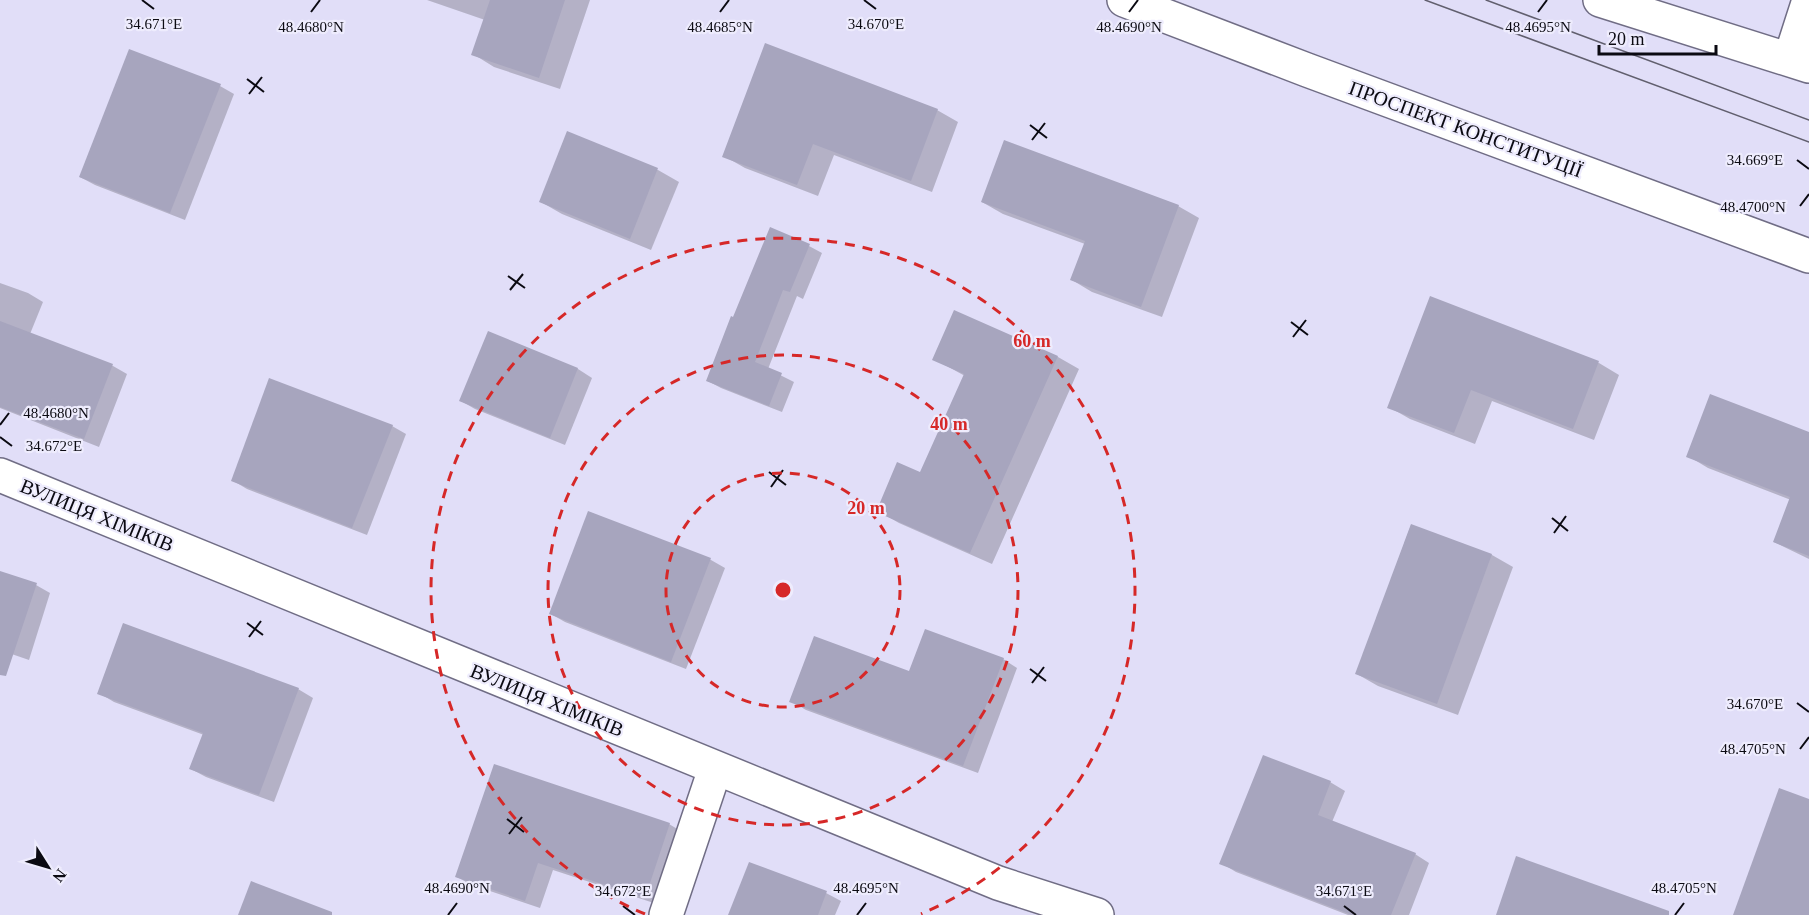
<svg xmlns="http://www.w3.org/2000/svg" width="1809" height="915" viewBox="0 0 1809 915" font-family="Georgia,serif">
	<style>
		.shadow { fill: #0003 }
		.building { fill: #a7a5be }
		.lines { fill: none; stroke-linecap: round; stroke-linejoin: round }
		.minor-casing { stroke: #706d85; stroke-width: 36 }
		.tertiary-casing { stroke: #706d85; stroke-width: 36 }
		.minor { stroke: #fff; stroke-width: 33 }
		.tertiary { stroke: #fff; stroke-width: 33 }
		.tram { stroke: #615f6e; stroke-width: 1.5 }
		.ticks { fill: none; stroke: #0b0a12; stroke-width: 2 }
		.ring { fill: none; stroke: #d62828; stroke-width: 3; stroke-dasharray: 10 8 }
		.labels { text-anchor: middle; stroke-width: 4.5; stroke-linejoin: round; paint-order: stroke }
		.street-label { font-size: 20px; fill: #0b0a12; stroke: #eeecfd }
		.ticks-label { font-size: 15px; text-anchor: middle; fill: #0b0a12; stroke: #eeecfd; stroke-width: 4.5; stroke-linejoin: round; paint-order: stroke }
		.centre { fill: #d62828; stroke: #eeecfd; stroke-width: 3 }
		.ring-label { font-size: 18px; text-anchor: middle; font-weight: bold; fill: #d62828; stroke: #eeecfd; stroke-width: 4.5; stroke-linejoin: round; paint-order: stroke }
	</style>
	<rect width="100%" height="100%" fill="#e1def8"/>
	<g class="shadow">
		<path d="M427,0H590L560,89L494,67L473,54L485,20Z"/>
		<path d="M220,86L234,94L185,220L95,185L80,177Z"/>
		<path d="M937,110L958,122L932,192L834,155L818,196L745,168L724,156Z"/>
		<path d="M568,133L658,170L679,182L651,250L562,214L541,202Z"/>
		<path d="M982,202L1178,206L1199,218L1162,317L1092,292L1072,280L1085,244L1003,214Z"/>
		<path d="M809,246L822,253L803,299L797,296L768,369L794,382L782,412L721,388L708,381Z"/>
		<path d="M0,283L28,293L43,302L30,334L113,366L127,374L99,447L0,408Z"/>
		<path d="M1431,298L1599,363L1619,375L1594,440L1492,401L1475,444L1410,419L1389,407Z"/>
		<path d="M955,312L1058,357L1079,369L992,564L899,523L878,511L921,474L965,376L934,359Z"/>
		<path d="M488,333L578,369L592,378L565,445L475,409L461,401Z"/>
		<path d="M392,426L406,434L367,535L247,489L232,480Z"/>
		<path d="M1809,434V559L1774,542L1791,500L1708,468L1688,456Z"/>
		<path d="M589,512L711,560L725,568L686,669L565,622L551,614Z"/>
		<path d="M1411,525L1492,555L1513,567L1458,715L1378,686L1357,674Z"/>
		<path d="M0,573L36,585L50,593L29,660L0,650Z"/>
		<path d="M1003,659L1017,668L978,773L806,710L791,701L910,673Z"/>
		<path d="M298,689L313,698L274,802L206,777L191,769L204,735L114,702L99,693Z"/>
		<path d="M1330,782L1345,791L1332,822L1415,854L1429,863L1409,915H1348L1236,872L1221,863Z"/>
		<path d="M669,824L684,833L660,905L553,870L540,908L472,885L457,877Z"/>
		<path d="M826,893L841,901L835,915H730Z"/>
	</g>
	<g class="building">
		<path d="M490,0H565L539,78L471,55Z"/>
		<path d="M765,43L938,109L911,181L813,144L797,185L722,157Z"/>
		<path d="M129,49L221,84L170,213L79,177Z"/>
		<path d="M567,131L658,168L630,239L539,202Z"/>
		<path d="M1004,140L1179,205L1141,307L1070,280L1085,241L981,202Z"/>
		<path d="M770,227L810,244L790,292L783,290L755,362L782,373L769,406L706,381L731,316L733,317Z"/>
		<path d="M1430,296L1599,361L1573,429L1471,390L1454,433L1387,408Z"/>
		<path d="M954,310L1058,356L970,553L876,512L897,462L920,472L964,374L932,360Z"/>
		<path d="M0,321L113,364L84,439L0,407Z"/>
		<path d="M488,331L578,368L550,438L459,401Z"/>
		<path d="M269,378L393,425L352,528L231,481Z"/>
		<path d="M1710,394L1809,432V556L1773,542L1790,497L1686,457Z"/>
		<path d="M588,511L711,558L671,662L549,614Z"/>
		<path d="M1411,524L1492,554L1437,704L1355,674Z"/>
		<path d="M0,571L37,583L6,676L0,675Z"/>
		<path d="M123,623L299,688L259,795L189,769L203,733L97,694Z"/>
		<path d="M925,629L1004,658L963,766L789,702L814,636L909,671Z"/>
		<path d="M1263,755L1331,781L1318,815L1416,853L1391,915H1352L1219,864Z"/>
		<path d="M494,764L670,823L645,898L538,863L525,901L455,877Z"/>
		<path d="M1779,788L1809,799V915H1733Z"/>
		<path d="M1516,856L1669,911V915H1496Z"/>
		<path d="M749,862L827,891L818,915H728Z"/>
		<path d="M251,881L332,912V915H238Z"/>
	</g>
	<g class="lines">
		<g class="minor-casing">
			<g id="minor">
				<path d="M1600,0L1809,66"/>
				<path d="M1790,59L1809,0"/>
				<path d="M0,475L998,883L1097,915"/>
				<path d="M666,915L715,769"/>
			</g>
		</g>
		<g class="tertiary-casing">
			<path id="tertiary" d="M1124,0L1307,70L1809,256"/>
		</g>
		<use href="#minor" class="minor"/>
		<use href="#tertiary" class="tertiary"/>
		<g class="tram">
			<path d="M1425,0L1809,142"/>
			<path d="M1486,0L1809,120"/>
		</g>
	</g>
	<path class="ticks" d="M142,0L154,9M864,0L876,9M311,12L320,0M720,12L729,0M1129,12L1138,0M1538,12L1547,0M247,79L264,92M249,94L262,77M1030,125L1047,138M1032,140L1045,123M1797,160L1809,169M1800,206L1809,194M508,276L525,288M510,290L523,274M1291,322L1308,335M1293,337L1306,320M0,425L9,413M0,437L12,446M769,472L786,485M771,487L783,470M1552,518L1568,531M1554,533L1566,516M247,623L263,635M249,637L261,621M1030,669L1046,681M1032,683L1044,667M1797,703L1809,712M1800,749L1809,737M507,819L524,832M509,834L522,817M623,906L635,915M1344,906L1356,915M448,915L457,903M857,915L866,903M1675,915L1684,903"/>
	<g class="ring">
		<circle cx="783" cy="590" r="117"/>
		<circle cx="783" cy="590" r="235"/>
		<path d="M645 914A352 352 0 1 1 921 914"/>
	</g>
	<g class="labels">
		<g class="street-label">
			<text transform="translate(1466 129) rotate(20)" y="7">ПРОСПЕКТ КОНСТИТУЦІЇ</text>
			<text transform="translate(97 515) rotate(22)" y="7">ВУЛИЦЯ ХІМІКІВ</text>
			<text transform="translate(547 700) rotate(22)" y="7">ВУЛИЦЯ ХІМІКІВ</text>
		</g>
	</g>
	<g class="ticks-label">
		<text x="154" y="29">34.671°E</text>
		<text x="876" y="29">34.670°E</text>
		<text x="311" y="32">48.4680°N</text>
		<text x="720" y="32">48.4685°N</text>
		<text x="1129" y="32">48.4690°N</text>
		<text x="1538" y="32">48.4695°N</text>
		<text x="1755" y="165">34.669°E</text>
		<text x="1753" y="212">48.4700°N</text>
		<text x="56" y="418">48.4680°N</text>
		<text x="54" y="451">34.672°E</text>
		<text x="1755" y="709">34.670°E</text>
		<text x="1753" y="754">48.4705°N</text>
		<text x="457" y="893">48.4690°N</text>
		<text x="866" y="893">48.4695°N</text>
		<text x="1684" y="893">48.4705°N</text>
		<text x="623" y="896">34.672°E</text>
		<text x="1344" y="896">34.671°E</text>
	</g>
	<circle cx="783" cy="590" r="9" class="centre"/>
	<g class="ring-label">
		<text x="1032" y="347">60 m</text>
		<text x="949" y="430">40 m</text>
		<text x="866" y="514">20 m</text>
	</g>
	<g transform="translate(48 867) rotate(127)" stroke="#eeecfd" stroke-width="4.5" paint-order="stroke">
	<path d="M0-4.5L10 22L0 15L-10 22Z" fill="#0b0a12"/>
	<text y="-9" font-size="16" font-weight="bold" text-anchor="middle" fill="#0b0a12">N</text>
	</g>
	<path d="M1599 45v9h117v-9" fill="none" stroke="#0b0a12" stroke-width="3"/>
	<text x="1608" y="45" font-size="18" fill="#0b0a12" stroke="#eeecfd" stroke-width="4.5" paint-order="stroke">20 m</text>
</svg>
